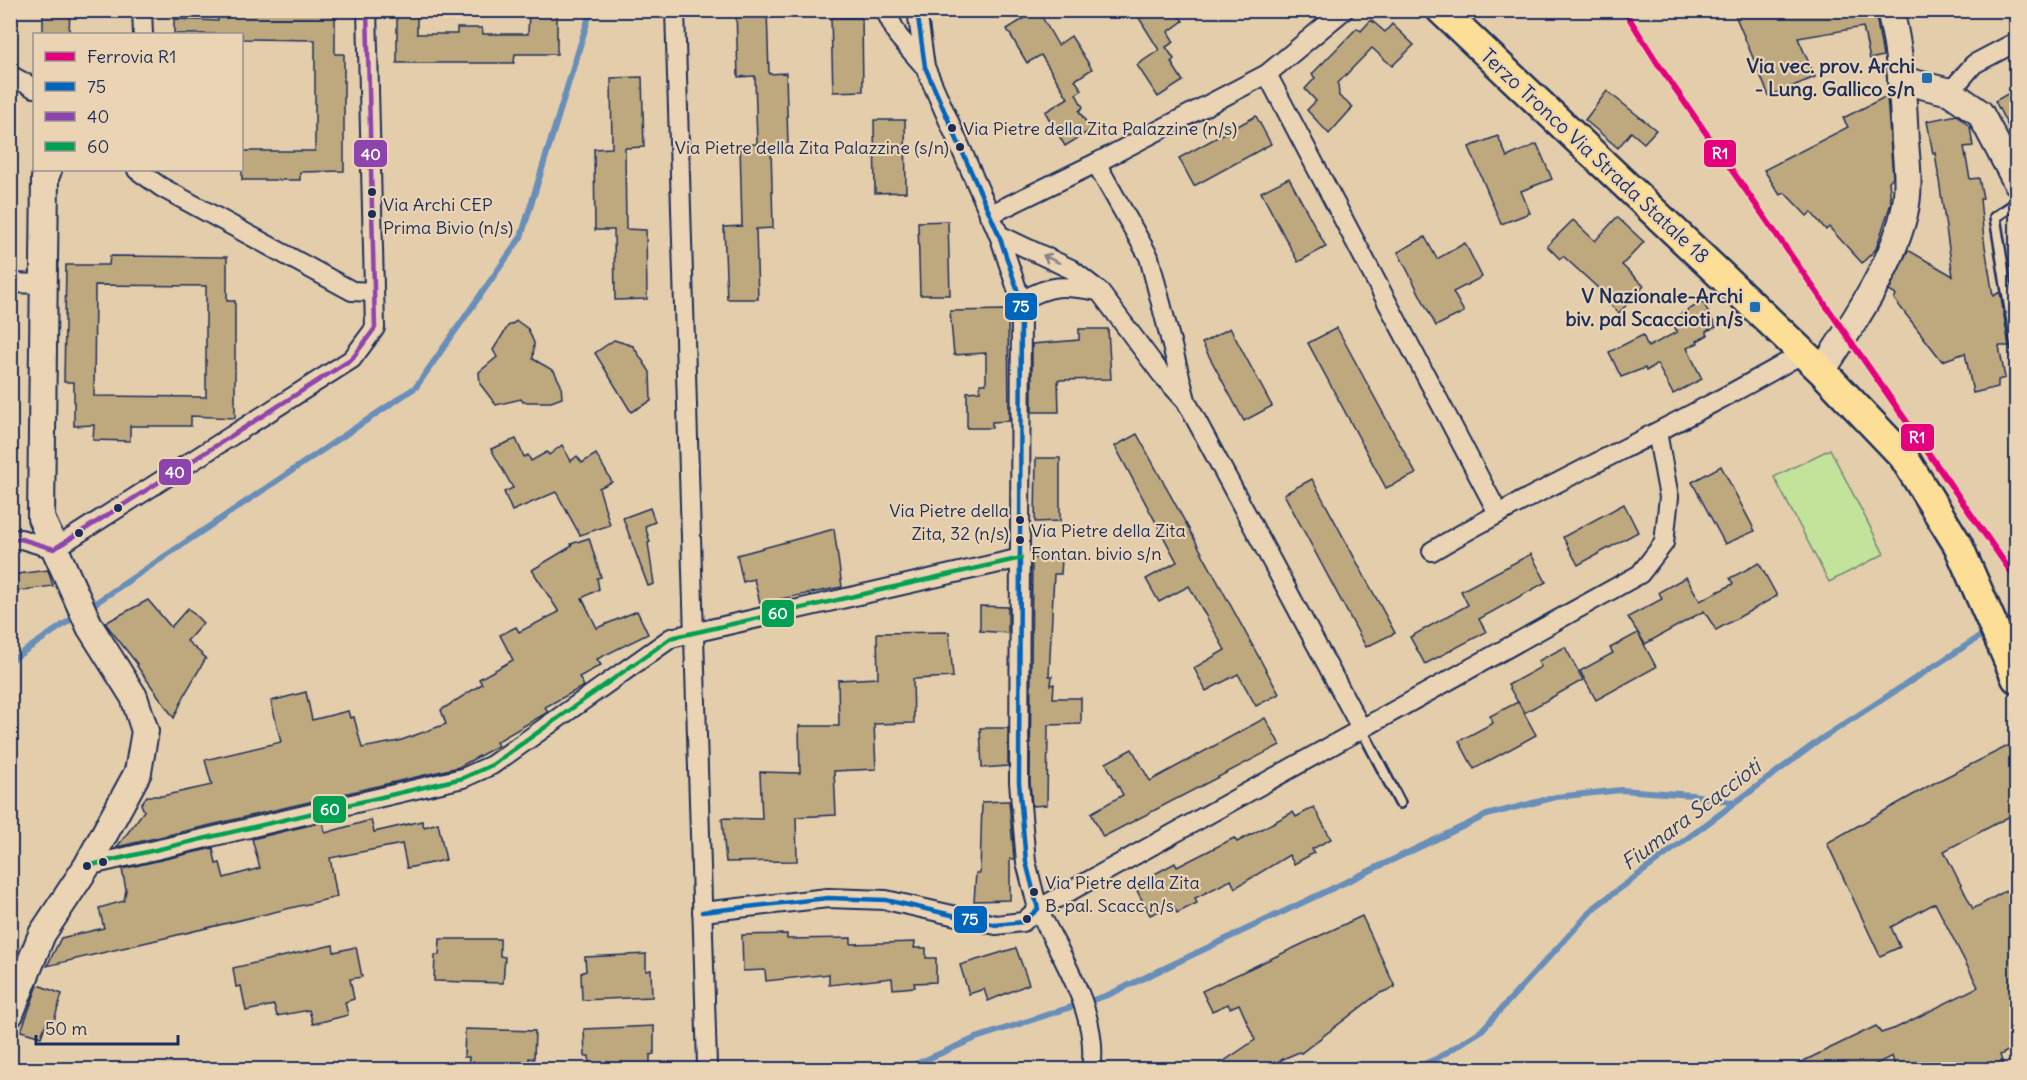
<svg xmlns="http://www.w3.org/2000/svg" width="2027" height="1080" viewBox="0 0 2027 1080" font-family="Delius,sans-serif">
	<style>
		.green { fill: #c3e29a; stroke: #6f887c; stroke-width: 1.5 }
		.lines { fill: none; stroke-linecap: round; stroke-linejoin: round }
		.stream { stroke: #678eba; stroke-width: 6 }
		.building { fill: #bea87e; stroke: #1b2f5e; stroke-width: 1.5; fill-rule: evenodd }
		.lane-casing { stroke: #1b2f5e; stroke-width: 14 }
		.street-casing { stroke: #1b2f5e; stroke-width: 22 }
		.secondary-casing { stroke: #1b2f5e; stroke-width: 30 }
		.primary-casing { stroke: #1b2f5e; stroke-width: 33 }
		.lane { stroke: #ebd4b4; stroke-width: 9 }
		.street { stroke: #ebd4b4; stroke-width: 18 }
		.secondary { stroke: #ebd4b4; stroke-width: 26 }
		.primary { stroke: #fcde96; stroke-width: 28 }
		.bus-1-casing { stroke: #ebd4b4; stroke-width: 9 }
		.bus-2-casing { stroke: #ebd4b4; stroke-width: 9 }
		.bus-3-casing { stroke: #ebd4b4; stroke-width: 9 }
		.bus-1 { stroke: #0065bd; stroke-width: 4.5 }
		.bus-2 { stroke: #8e44ad; stroke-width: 4.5 }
		.bus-3 { stroke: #01a052; stroke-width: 4.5 }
		.rail-1-casing { stroke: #ebd4b4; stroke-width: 10 }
		.rail-1 { stroke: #e5007d; stroke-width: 6 }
		.oneway { stroke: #838289 }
		.poi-dot { fill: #1f6fb2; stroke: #ebd4b4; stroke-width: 2 }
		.bus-dot { fill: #1b2f5e; stroke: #ebd4b4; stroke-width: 2 }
		.labels { text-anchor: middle; stroke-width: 4.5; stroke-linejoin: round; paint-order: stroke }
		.bus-label { font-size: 18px; fill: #1b2f5e; stroke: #ebd4b4; text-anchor: start }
		.poi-label { font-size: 20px; font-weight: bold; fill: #1b2f5e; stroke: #ebd4b4; text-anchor: end }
		.street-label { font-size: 20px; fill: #1b2f5e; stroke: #ebd4b4 }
		.water-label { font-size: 21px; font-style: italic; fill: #283f6d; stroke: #ebd4b4 }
		.line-badge { stroke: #ebd4b4; stroke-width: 2 }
		.badge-label { font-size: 16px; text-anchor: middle; font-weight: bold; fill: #fff }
	</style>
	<rect width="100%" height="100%" fill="#e4cdaa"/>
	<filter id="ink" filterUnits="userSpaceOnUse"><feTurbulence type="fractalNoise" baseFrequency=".0167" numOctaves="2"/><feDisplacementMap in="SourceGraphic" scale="12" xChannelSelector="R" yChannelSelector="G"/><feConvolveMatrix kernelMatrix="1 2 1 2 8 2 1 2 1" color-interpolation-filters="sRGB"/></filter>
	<g filter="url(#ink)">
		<path class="green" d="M1830,449L1884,554L1829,582L1774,477Z"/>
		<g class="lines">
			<g class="stream">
				<path d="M88,608L416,387L521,237L591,10"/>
				<path d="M2001,624L2016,613"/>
				<path d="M10,661L79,614"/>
				<path d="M902,1070L976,1038L1108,995L1487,815L1556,797L1621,790L1693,795L1735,803"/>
				<path d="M1410,1070L1436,1059L1481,1031L1595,907L1821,739L1987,632"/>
			</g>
		</g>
		<g class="building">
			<path d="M43,10H70L69,33H43Z"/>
			<path d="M218,10L335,11V54H344V171L300,172V180H242V151H315V40L242,39V34H174V19L218,21Z"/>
			<path d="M397,10H417V34H457V28H482L483,34H528L529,10H557V54H515L514,63H397Z"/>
			<path d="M736,10H767L769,74L786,73L788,146L771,147L773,228L756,229L758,299H727L724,227L742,226L740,145L757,144L755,76L738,77Z"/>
			<path d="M1038,10L1058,45L1071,36L1092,69L1075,80L1082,90L1076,94L1083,107L1079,111L1091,130L1065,146L1045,112L1068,98L1041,55L1027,63L1007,29Z"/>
			<path d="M1134,10H1176L1183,21L1168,32L1174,42L1166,47L1174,59L1171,62L1183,81L1158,97L1137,65L1159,50Z"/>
			<path d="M1733,10H1875L1883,56L1870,59L1863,27L1798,38L1815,77L1769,96Z"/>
			<path d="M831,18H862L863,91L833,92Z"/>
			<path d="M1371,20L1385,32L1392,24L1414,45L1392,66L1372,48L1338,83L1339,96L1353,107L1329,134L1307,110L1316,101L1305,89L1315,78L1312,74L1357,28L1361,31Z"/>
			<path d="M642,77L644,147L625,148L626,229L646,230L647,299L615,300L614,230H595L594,149L612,148L611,78Z"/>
			<path d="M2016,89V142L1995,101Z"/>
			<path d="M1607,91L1656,130L1644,143L1631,132L1618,148L1585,120Z"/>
			<path d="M1887,96L1893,178L1889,181L1891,203L1876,249L1862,263L1829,227L1826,230L1811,212L1807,216L1785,193L1780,195L1764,170L1848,127L1843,118Z"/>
			<path d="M1957,115L1970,127L1973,146L1964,147L1970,179L1979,178L1983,198L1980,199L1984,240L1993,296L2000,292L2009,346H1999L2005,378L1998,380V387L1973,393L1965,353L1942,361L1894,299L1896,295L1889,291L1908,250L1953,276L1935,153L1933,154L1927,121Z"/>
			<path d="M1256,116L1271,144L1194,186L1179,158Z"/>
			<path d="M874,120H905L906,192L875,193Z"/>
			<path d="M1498,136L1507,157L1537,144L1552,179L1521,191L1530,213L1501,224L1469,147Z"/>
			<path d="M1289,178L1326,247L1298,262L1261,192Z"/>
			<path d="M1617,217L1644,242L1622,265L1644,286L1619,313L1606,301L1609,298L1563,256L1560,259L1547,246L1573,220L1595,241Z"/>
			<path d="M948,221L950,295H920L918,222Z"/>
			<path d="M1425,237L1437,259L1465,243L1482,277L1453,292L1464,312L1436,326L1398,252Z"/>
			<path d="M110,256L227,257V301H235V418L191,416V426H130V441L93,440L94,425L74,426V382H64L66,265H109ZM95,285L206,286V397L94,396Z"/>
			<path d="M1703,302L1716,327L1706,331L1708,335L1697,341L1698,343L1687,348L1702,379L1673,394L1657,364L1646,371L1645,368L1621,377L1609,352L1643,335L1648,347L1677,332L1671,319Z"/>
			<path d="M1008,310L1009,421L992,422V428H967V392L980,391V384H986V353L954,355L950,311Z"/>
			<path d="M517,321L528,329L534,343L533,359L554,371L561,385L562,398L551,402H523L521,399L496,405L480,384L479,372L497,357L493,350L508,326Z"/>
			<path d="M1230,328L1272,406L1244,421L1202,343Z"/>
			<path d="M1337,328L1416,474L1386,488L1308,343Z"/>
			<path d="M1079,329H1108L1111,379L1058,380L1059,412H1032V344L1079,340Z"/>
			<path d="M614,340L633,346L650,372L651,401L631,412L595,353Z"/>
			<path d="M1137,434L1279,694L1256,706L1238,674L1206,691L1194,668L1225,650L1189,586L1159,602L1146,579L1177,562L1115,446Z"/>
			<path d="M516,439L524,457L528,455L531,461L547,452L549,455L562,445L571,461L577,456L582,463L596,454L612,482L599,488L610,525L580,535L556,492L512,511L504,492L513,488L491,449Z"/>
			<path d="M1036,458H1060V521L1035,522Z"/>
			<path d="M1721,466L1755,531L1725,544L1692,482Z"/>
			<path d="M1312,479L1395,633L1366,647L1284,494Z"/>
			<path d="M1624,504L1638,532L1578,565L1563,537Z"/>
			<path d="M650,508L655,522L645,526L650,542L648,543L654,584L648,586L623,518Z"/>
			<path d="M834,529L842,587L760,603L754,579L743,582L737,555Z"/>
			<path d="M589,538L601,577L597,578L599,589L582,598L597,628L637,611L648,634L597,659L601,665L579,677L584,686L545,707L548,712L496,742L498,746L459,767L117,847L144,811L141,804L147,796H162L212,785L205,760L281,742L271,701L306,692L312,720L348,711L350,718L354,717L362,748L399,741L446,724L441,710L482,684L479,679L513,660L500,635L516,627L519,632L559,612L532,570L572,546L571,544Z"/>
			<path d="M1531,554L1546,582L1479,619L1486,632L1425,664L1410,637L1468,605L1461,591Z"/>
			<path d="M1032,558L1062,559L1061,574H1054L1049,676H1052L1051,685L1054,684L1053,698H1081V724L1048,725L1047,805L1032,806L1030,782Z"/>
			<path d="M1759,563L1777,596L1716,630L1704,611L1645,644L1638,633L1656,667L1596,700L1580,671L1613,653L1610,648L1638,633L1628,617L1662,599L1659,592L1686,577L1700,601L1733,584L1730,578Z"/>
			<path d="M48,570L53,586L10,592V575Z"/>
			<path d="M148,600L171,627L188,608L203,623L187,641L206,658L186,692L174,718L137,666L138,665L105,623Z"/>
			<path d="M980,606L1008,607V633L980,631Z"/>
			<path d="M949,632L953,677L913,679L914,723L874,724L876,769L834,771L836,815L796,817L797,861L726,862L722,818L762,819L760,772L800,773L799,726H839L838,680L878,678L877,633Z"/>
			<path d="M1565,647L1583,680L1524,713L1508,685L1541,667L1538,661Z"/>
			<path d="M1518,702L1536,735L1474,769L1459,741L1493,723L1490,716Z"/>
			<path d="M1265,718L1280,745L1103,837L1091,813L1123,795L1106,763L1132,749L1150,781Z"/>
			<path d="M980,728H1008V766L982,768Z"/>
			<path d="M2016,742V813L1944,851L1973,909L2016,885V1047L2000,1055L2003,1064L1991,1070H1896L1892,1056L1864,1070H1785L1876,1026L1881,1033L1896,1028L1978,987L1935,903L1891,927L1900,947L1880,956L1827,843L1936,782Z"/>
			<path d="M1005,801H1009L1014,859H1010V900L974,901L976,873H980L982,802Z"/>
			<path d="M1314,807L1331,839L1312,849L1314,853L1294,864L1289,855L1235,888L1231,880L1195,898L1197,903L1177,913L1173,905L1150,915L1134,885L1175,863L1177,867L1234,838L1237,842L1293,812L1296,817Z"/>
			<path d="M371,820L374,832L422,821L424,827L438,823L446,860L407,868L402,844L330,858L337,897L47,966L61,938L104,928L99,908L124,901L126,890L122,869L213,848L216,864L220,863L224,878L260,868L252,839L323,822L325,833Z"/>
			<path d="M1362,916L1395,987L1378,994L1301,1053L1299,1052L1283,1059L1269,1070H1211L1255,1040L1239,1004L1230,1008L1228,1004L1212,1011L1202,991Z"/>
			<path d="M787,934V939L851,938V944L915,942L914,948H926V958H936V982L914,983L915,987L893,989L892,978L829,985V974L766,981L765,970L743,971L742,935Z"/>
			<path d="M440,939H500V956L505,957L503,983L434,981L435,955H439Z"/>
			<path d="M333,945L334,952L356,947L362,977L350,979L354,999L345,1002L348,1015L313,1024L309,1010L277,1016L274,1005L246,1011L241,986L236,987L233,968Z"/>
			<path d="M1016,948L1029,984L988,1001L984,989L969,994L960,965Z"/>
			<path d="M646,954V971L651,970L652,997L582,1000L581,973L586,971L585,957Z"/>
			<path d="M38,985L62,994L53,1024L46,1023L41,1037L21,1031Z"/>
			<path d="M654,1026V1054L650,1055V1068L590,1070L589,1056H585L584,1029Z"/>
			<path d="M465,1029L535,1031L534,1059L529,1058V1070H468L469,1057H464Z"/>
		</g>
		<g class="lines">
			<g class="lane-casing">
				<g id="lane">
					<path d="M2016,203L1995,217L2016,347"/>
					<path d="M1362,730L1400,803"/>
				</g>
			</g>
			<g class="street-casing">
				<g id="street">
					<path d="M142,10L143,34"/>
					<path d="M675,10L707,1065"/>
					<path d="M885,10L898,36L925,67"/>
					<path d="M1267,74L1498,513"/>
					<path d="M10,75L34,88"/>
					<path d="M1950,92L1974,64L2016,42"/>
					<path d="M1096,163L1149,257L1186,400"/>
					<path d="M137,170L161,187L352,291L373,292"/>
					<path d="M989,215L1096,163L1267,74L1344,10"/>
					<path d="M999,235L1071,269L1099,291L1162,375L1186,401L1362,730"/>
					<path d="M10,283L42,284"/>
					<path d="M1021,301C1051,284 1064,285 1097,291"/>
					<path d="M10,540L21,539L54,549L352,359L375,328L367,10"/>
					<path d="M1432,551C1553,480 1682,424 1803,353"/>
					<path d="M87,866L463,778L492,765L671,638L1021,558"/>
					<path d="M702,912L828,898L886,900L996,925L1023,922L1038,909L1026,862L1019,782L1021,301L999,235L925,67L917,10"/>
					<path d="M1091,1070C1100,1014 1061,957 1038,909L1640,574L1664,543L1669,497L1657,432"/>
				</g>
			</g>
			<g class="secondary-casing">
				<g id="secondary">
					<path d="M1901,80L1950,92L1980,113L2016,181"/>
					<path d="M1822,371C1852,324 1891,269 1904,214C1910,190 1907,166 1905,142C1903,98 1901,53 1890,10"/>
					<path d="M10,1014L42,934L87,866L138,772L145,731L134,697L90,627L41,518L45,178L48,170"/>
				</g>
			</g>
			<g class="primary-casing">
				<path id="primary" d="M1441,10L1822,371L1903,456L1958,545L2016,678"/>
			</g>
			<use href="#lane" class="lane"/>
			<use href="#street" class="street"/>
			<use href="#secondary" class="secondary"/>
			<use href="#primary" class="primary"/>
			<g class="bus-1-casing">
				<path id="bus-1" d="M702,912L828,898L886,900L996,925L1023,922L1038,909L1026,862L1019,782L1021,301L999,235L925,67L917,10"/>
			</g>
			<g class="bus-2-casing">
				<path id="bus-2" d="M10,540L21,539L54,549L352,359L375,328L367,10"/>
			</g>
			<g class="bus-3-casing">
				<path id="bus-3" d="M87,866L463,778L492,765L671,638L1021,558"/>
			</g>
			<use href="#bus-1" class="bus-1"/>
			<use href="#bus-2" class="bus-2"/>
			<use href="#bus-3" class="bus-3"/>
			<g class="rail-1-casing">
				<path id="rail-1" d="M1624,10L1658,64L2016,579"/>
			</g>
			<use href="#rail-1" class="rail-1"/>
		</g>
		<defs><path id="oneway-shaft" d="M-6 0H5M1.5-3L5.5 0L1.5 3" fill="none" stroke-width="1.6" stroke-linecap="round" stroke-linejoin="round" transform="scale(1.5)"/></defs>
		<use class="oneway" href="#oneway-shaft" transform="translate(1051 259) rotate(-155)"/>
	</g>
	<g class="poi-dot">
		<rect x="1921" y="72" width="12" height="12" rx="3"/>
		<rect x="1749" y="301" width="12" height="12" rx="3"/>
	</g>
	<g class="bus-dot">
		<circle cx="952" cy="128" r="5"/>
		<circle cx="960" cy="147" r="5"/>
		<circle cx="372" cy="192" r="5"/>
		<circle cx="372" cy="214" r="5"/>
		<circle cx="118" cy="508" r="5"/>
		<circle cx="1020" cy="520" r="5"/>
		<circle cx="79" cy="533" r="5"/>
		<circle cx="1020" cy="540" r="5"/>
		<circle cx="103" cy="862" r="5"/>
		<circle cx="87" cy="866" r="5"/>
		<circle cx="1034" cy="892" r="5"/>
		<circle cx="1027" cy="919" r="5"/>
	</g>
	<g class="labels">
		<g class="bus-label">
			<text x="963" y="135">Via Pietre della Zita Palazzine (n/s)</text>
			<text x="949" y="154" text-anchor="end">Via Pietre della Zita Palazzine (s/n)</text>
			<text x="383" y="211">Via Archi CEP<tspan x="383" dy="23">Prima Bivio (n/s)</tspan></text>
			<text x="1009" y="517" text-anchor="end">Via Pietre della<tspan x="1009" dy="23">Zita, 32 (n/s)</tspan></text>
			<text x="1031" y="537">Via Pietre della Zita<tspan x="1031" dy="23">Fontan. bivio s/n</tspan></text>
			<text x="1045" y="889">Via Pietre della Zita<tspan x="1045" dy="23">B. pal. Scacc n/s</tspan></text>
		</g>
		<g class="poi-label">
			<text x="1915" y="73">Via vec. prov. Archi<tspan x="1915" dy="23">- Lung. Gallico s/n</tspan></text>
			<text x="1743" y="303">V Nazionale-Archi<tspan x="1743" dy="23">biv. pal Scaccioti n/s</tspan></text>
		</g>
		<g class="street-label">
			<text transform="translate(1595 156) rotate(43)" y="7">Terzo Tronco Via Strada Statale 18</text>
		</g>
		<g class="water-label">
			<text transform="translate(1691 815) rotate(-37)" y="7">Fiumara Scaccioti</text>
		</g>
	</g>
	<g class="line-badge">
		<rect x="1703" y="139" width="34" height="29" rx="6" fill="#e5007d"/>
		<rect x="353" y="139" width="35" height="29" rx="6" fill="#8e44ad"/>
		<rect x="1004" y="292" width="34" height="29" rx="6" fill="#0065bd"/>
		<rect x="1900" y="423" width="35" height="29" rx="6" fill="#e5007d"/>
		<rect x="158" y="458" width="34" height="28" rx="6" fill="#8e44ad"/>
		<rect x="761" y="599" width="34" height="29" rx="6" fill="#01a052"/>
		<rect x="312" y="795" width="35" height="29" rx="6" fill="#01a052"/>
		<rect x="953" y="905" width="35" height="29" rx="6" fill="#0065bd"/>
	</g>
	<g class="badge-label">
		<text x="1720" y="159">R1</text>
		<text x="371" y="160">40</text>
		<text x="1021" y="312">75</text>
		<text x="1917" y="443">R1</text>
		<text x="175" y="478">40</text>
		<text x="778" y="619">60</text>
		<text x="330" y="815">60</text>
		<text x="970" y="925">75</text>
	</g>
	<rect width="2027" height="1080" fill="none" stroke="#ebd4b4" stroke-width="36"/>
	<rect x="18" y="18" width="1991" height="1044" fill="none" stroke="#1b2f5e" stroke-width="2" filter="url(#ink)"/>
	<rect x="33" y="33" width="210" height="138" fill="#ebd4b4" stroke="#989292" stroke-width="1.5"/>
	<rect x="45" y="52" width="30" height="9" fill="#e5007d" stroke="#989292" stroke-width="1.5"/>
	<text x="87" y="63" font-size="18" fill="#1b2f5e">Ferrovia R1</text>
	<rect x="45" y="82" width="30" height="9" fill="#0065bd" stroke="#989292" stroke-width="1.5"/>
	<text x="87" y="93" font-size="18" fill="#1b2f5e">75</text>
	<rect x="45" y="112" width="30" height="9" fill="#8e44ad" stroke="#989292" stroke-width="1.5"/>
	<text x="87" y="123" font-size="18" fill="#1b2f5e">40</text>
	<rect x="45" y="142" width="30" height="9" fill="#01a052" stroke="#989292" stroke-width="1.5"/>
	<text x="87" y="153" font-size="18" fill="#1b2f5e">60</text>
	<path d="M36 1035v9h142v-9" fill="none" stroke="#1b2f5e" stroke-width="3"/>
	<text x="45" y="1035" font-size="18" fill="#1b2f5e" stroke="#ebd4b4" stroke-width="4.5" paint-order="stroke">50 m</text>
</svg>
